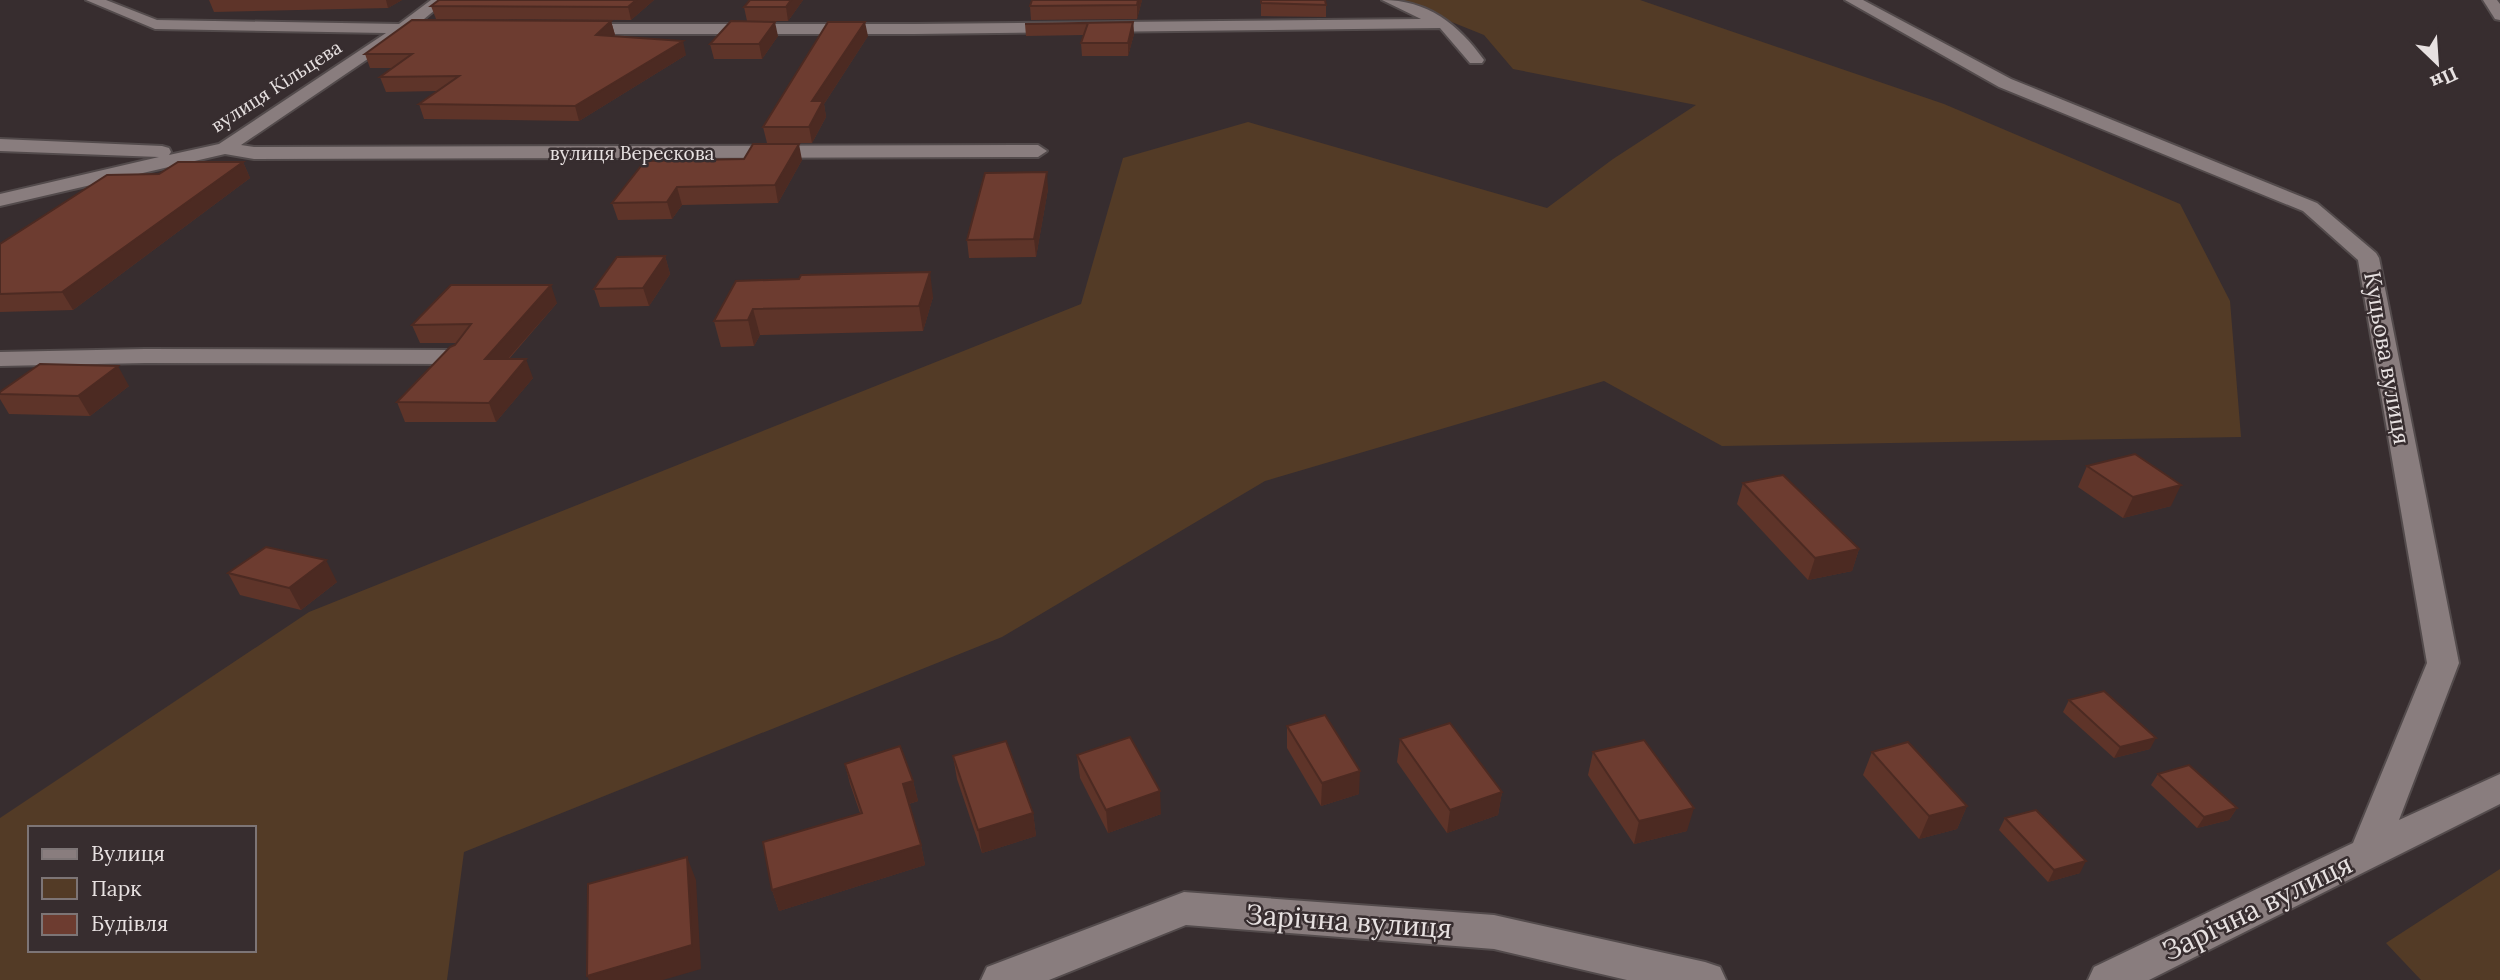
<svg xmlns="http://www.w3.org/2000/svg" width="2500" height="980" viewBox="0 0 2500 980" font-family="Lora,serif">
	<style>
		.green { fill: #533b26; fill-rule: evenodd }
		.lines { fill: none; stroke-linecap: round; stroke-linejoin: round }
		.minor-casing { stroke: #534b4c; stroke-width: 4 }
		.minor { fill: #897d7e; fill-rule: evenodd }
		.wall { fill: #5e3429 }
		.shaded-wall { fill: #4c2a22 }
		.building { fill: #6d3c30; stroke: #4c2a22; stroke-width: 2 }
		.labels { text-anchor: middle; stroke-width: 5; stroke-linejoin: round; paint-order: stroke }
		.far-street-label { font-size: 19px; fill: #e7e1e1; stroke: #372d2f }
		.street-label { font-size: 23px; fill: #e7e1e1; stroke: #372d2f }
		.near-street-label { font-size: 28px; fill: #e7e1e1; stroke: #372d2f }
	</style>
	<rect width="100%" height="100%" fill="#372d2f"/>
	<g class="green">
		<path d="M1397,0H1640L1944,104L2180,204L2230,301L2241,437L1722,446L1604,381L1265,481L1002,637L464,852L447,980H0V818L309,612L1081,304L1123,158L1248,122L1547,208L1613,159L1696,105L1513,69L1484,35ZM30,828H254V950H30Z"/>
		<path d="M2500,869V980H2421L2386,943Z"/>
	</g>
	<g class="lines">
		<g class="minor-casing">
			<g id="minor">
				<path d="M86,0H106L157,20L399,24L431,0H447L418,24L442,26L445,29L442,32L406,33L241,145L254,147L1038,145L1047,151L1038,157L254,159L225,154L0,206V194L159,157L0,151V139L162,146L169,148L171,152L169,155L219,144L386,33L155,29Z"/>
				<path d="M1382,0C1428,0 1458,24 1484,60L1482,63H1470L1440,28L915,34H576L568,29L576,24H915L1421,19Z"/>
				<path d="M1845,0H1863L2011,79L2317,203L2376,253L2379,258L2459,663L2399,820L2500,774V804L2149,980H2088L2094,967L2353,843L2427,663L2358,260L2303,211L1999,87Z"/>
				<path d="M2483,0H2497L2500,4V20L2495,19Z"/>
				<path d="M145,349L451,350L460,352L463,357L460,362L451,364L145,363L0,366V352Z"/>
				<path d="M1184,892L1494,915L1705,962L1720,967L1726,980H1627L1494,949L1186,925L1049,980H981L987,967Z"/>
			</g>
		</g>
		<use href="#minor" class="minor"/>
	</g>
	<g class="wall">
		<path d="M209,0H402L388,8L214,12Z"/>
		<path d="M439,0H654L631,20L436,19L431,6Z"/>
		<path d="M750,0H803L788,21H747L744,7Z"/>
		<path d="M1032,0H1142L1137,19L1031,20L1030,6Z"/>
		<path d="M1261,0L1326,5V17L1261,16Z"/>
		<path d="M611,21L615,35L613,36L686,55L579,121L424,119L419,104L437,91L386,92L380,77L393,68H370L365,54Z"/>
		<path d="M1133,22L1134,34L1128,56H1082L1081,43L1084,35L1026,36L1025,24Z"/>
		<path d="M778,36L762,59H714L710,44Z"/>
		<path d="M868,36L824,104L826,117L812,143H767L763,127Z"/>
		<path d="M802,160L778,203L682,205L672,219L618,220L612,203L645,161Z"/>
		<path d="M243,162L250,178L73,310L0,312V244L159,174Z"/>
		<path d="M1048,189L1036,257L969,258L967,240Z"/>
		<path d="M665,256L670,274L649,306L600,307L594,289Z"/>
		<path d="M736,281L933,297L923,331L760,335L754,346L721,347L714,321Z"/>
		<path d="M557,303L509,359L533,378L496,422H405L397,402L456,343H420L412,325Z"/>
		<path d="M129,386L90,416L9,414L0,399V392Z"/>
		<path d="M2087,466L2171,506L2123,518L2078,487Z"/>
		<path d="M1743,483L1859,549L1852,571L1808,580L1737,504Z"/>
		<path d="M228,573L337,582L301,610L240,595Z"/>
		<path d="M2069,700L2150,749L2114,758L2063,712Z"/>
		<path d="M1287,726L1359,794L1321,806L1287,748Z"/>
		<path d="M1400,739L1502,792L1498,815L1447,833L1397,762Z"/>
		<path d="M1593,752L1687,831L1634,844L1588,775Z"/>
		<path d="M1872,752L1967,806L1957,829L1919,839L1863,775Z"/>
		<path d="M1077,755L1161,814L1108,833L1080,778Z"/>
		<path d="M953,756L1033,813L1036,836L982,853L957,779Z"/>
		<path d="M845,764L913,781L918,801L909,804L921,845L925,865L779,911L772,890L860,813L850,784Z"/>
		<path d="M2158,774L2237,808L2229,820L2197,828L2151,785Z"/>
		<path d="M2005,818L2080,873L2048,882L1999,830Z"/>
	</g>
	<g class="shaded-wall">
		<path d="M386,0H402L388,8Z"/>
		<path d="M636,0H654L631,20L628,7Z"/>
		<path d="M791,0H803L788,21L786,7Z"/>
		<path d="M1138,0H1142L1137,19V5Z"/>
		<path d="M611,21L615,35L599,48L596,35Z"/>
		<path d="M775,22L778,36L762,59L759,44Z"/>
		<path d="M865,22L868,36L824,104L826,117L812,143L809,127L812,101Z"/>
		<path d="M1133,22L1134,34L1128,56V43Z"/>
		<path d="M683,41L686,55L579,121L575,106Z"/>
		<path d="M799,144L802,160L778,203L775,185Z"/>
		<path d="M243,162L250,178L73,310L62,292Z"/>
		<path d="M1047,172L1048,189L1036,257L1034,239Z"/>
		<path d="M677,187L682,205L672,219L667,202Z"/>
		<path d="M665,256L670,274L649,306L643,288Z"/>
		<path d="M930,272L933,297L923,331L919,306Z"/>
		<path d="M551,285L557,303L492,377L485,359Z"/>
		<path d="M753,309L760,335L754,346L748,320Z"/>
		<path d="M526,359L533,378L496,422L489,403Z"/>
		<path d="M118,366L129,386L90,416L78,396Z"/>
		<path d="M2181,485L2171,506L2123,518L2133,497Z"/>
		<path d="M1859,549L1852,571L1808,580L1815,558Z"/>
		<path d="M326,560L337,582L301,610L289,588Z"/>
		<path d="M2156,738L2150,749L2114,758L2120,747Z"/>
		<path d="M1360,771L1359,794L1321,806L1322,783Z"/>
		<path d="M913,781L918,801L908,804L903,784Z"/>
		<path d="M1160,791L1161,814L1108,833L1106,810Z"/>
		<path d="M1502,792L1498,815L1447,833L1450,810Z"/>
		<path d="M1967,806L1957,829L1919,839L1929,816Z"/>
		<path d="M1694,808L1687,831L1634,844L1639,821Z"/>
		<path d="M2237,808L2229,820L2197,828L2204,817Z"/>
		<path d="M1033,813L1036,836L982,853L978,830Z"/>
		<path d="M921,845L925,865L779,911L772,890Z"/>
		<path d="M687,857L696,880L701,969L663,980H589L587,976Z"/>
		<path d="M2086,861L2080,873L2048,882L2054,870Z"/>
	</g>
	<g class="building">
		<path d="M439,0H636L628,7L431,6Z"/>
		<path d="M750,0H791L786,7H744Z"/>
		<path d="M1032,0H1138L1137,5L1030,6Z"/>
		<path d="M1261,0H1325L1326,5L1261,3Z"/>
		<path d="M412,20L611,21L596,35L683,41L575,106L419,104L459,76L380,77L412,54H365Z"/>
		<path d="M731,21L775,22L759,44H710Z"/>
		<path d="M828,22H865L812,101H823L809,127H763Z"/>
		<path d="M1133,22L1128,43H1081L1088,23L1025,24Z"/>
		<path d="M753,144H799L775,185L677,187L667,202L612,203L645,161L744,159Z"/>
		<path d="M178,162H243L62,292L0,294V244L107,175L159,174Z"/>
		<path d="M1047,172L1034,239L967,240L985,173Z"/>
		<path d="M665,256L643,288L594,289L617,257Z"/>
		<path d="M930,272L919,306L753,309L748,320L714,321L736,281L799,279L801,275Z"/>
		<path d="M451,285H551L485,359H526L489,403L397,402L450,347L455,345L471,324L412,325Z"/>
		<path d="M40,364L118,366L78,396L0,394V392Z"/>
		<path d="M2135,454L2181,485L2133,497L2087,466Z"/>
		<path d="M1783,475L1859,549L1815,558L1743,483Z"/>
		<path d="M266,547L326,560L289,588L228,573Z"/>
		<path d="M2104,691L2156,738L2120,747L2069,700Z"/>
		<path d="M1325,715L1360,771L1322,783L1287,726Z"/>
		<path d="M1450,723L1502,792L1450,810L1400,739Z"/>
		<path d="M1130,737L1160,791L1106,810L1077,755Z"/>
		<path d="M1644,740L1694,808L1639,821L1593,752Z"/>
		<path d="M1006,741L1033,813L978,830L953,756Z"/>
		<path d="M1908,742L1967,806L1929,816L1872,752Z"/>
		<path d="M900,746L913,781L903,784L921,845L772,890L763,842L862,813L845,764Z"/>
		<path d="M2189,765L2237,808L2204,817L2158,774Z"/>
		<path d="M2036,810L2086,861L2054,870L2005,818Z"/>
		<path d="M687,857L692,945L587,976L588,884Z"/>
	</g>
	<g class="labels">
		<g class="far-street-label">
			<text transform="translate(276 86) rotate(-33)" y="7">вулиця Кільцева</text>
			<text x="632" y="160">вулиця Верескова</text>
		</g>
		<g class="street-label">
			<text transform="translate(2387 358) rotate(80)" y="8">Куцьова вулиця</text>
		</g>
		<g class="near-street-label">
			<text transform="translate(2257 907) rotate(-26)" y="10">Зарічна вулиця</text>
			<text transform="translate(1349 921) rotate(4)" y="10">Зарічна вулиця</text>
		</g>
	</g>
	<rect x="28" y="826" width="228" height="126" fill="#372d2f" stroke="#7d7576" stroke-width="2"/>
	<rect x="42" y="849" width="35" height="10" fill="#897d7e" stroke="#7d7576" stroke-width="2"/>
	<text x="91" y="861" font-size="21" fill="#e7e1e1">Вулиця</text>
	<rect x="42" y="878" width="35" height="21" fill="#533b26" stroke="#7d7576" stroke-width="2"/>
	<text x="91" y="896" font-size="21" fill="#e7e1e1">Парк</text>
	<rect x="42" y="914" width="35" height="21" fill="#6d3c30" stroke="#7d7576" stroke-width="2"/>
	<text x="91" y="931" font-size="21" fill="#e7e1e1">Будівля</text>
	<g transform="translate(2437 63) rotate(155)" stroke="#372d2f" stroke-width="5" paint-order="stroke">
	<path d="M0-5L12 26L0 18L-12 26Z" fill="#e7e1e1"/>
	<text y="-10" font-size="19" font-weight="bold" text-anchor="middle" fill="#e7e1e1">Пн</text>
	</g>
</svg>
